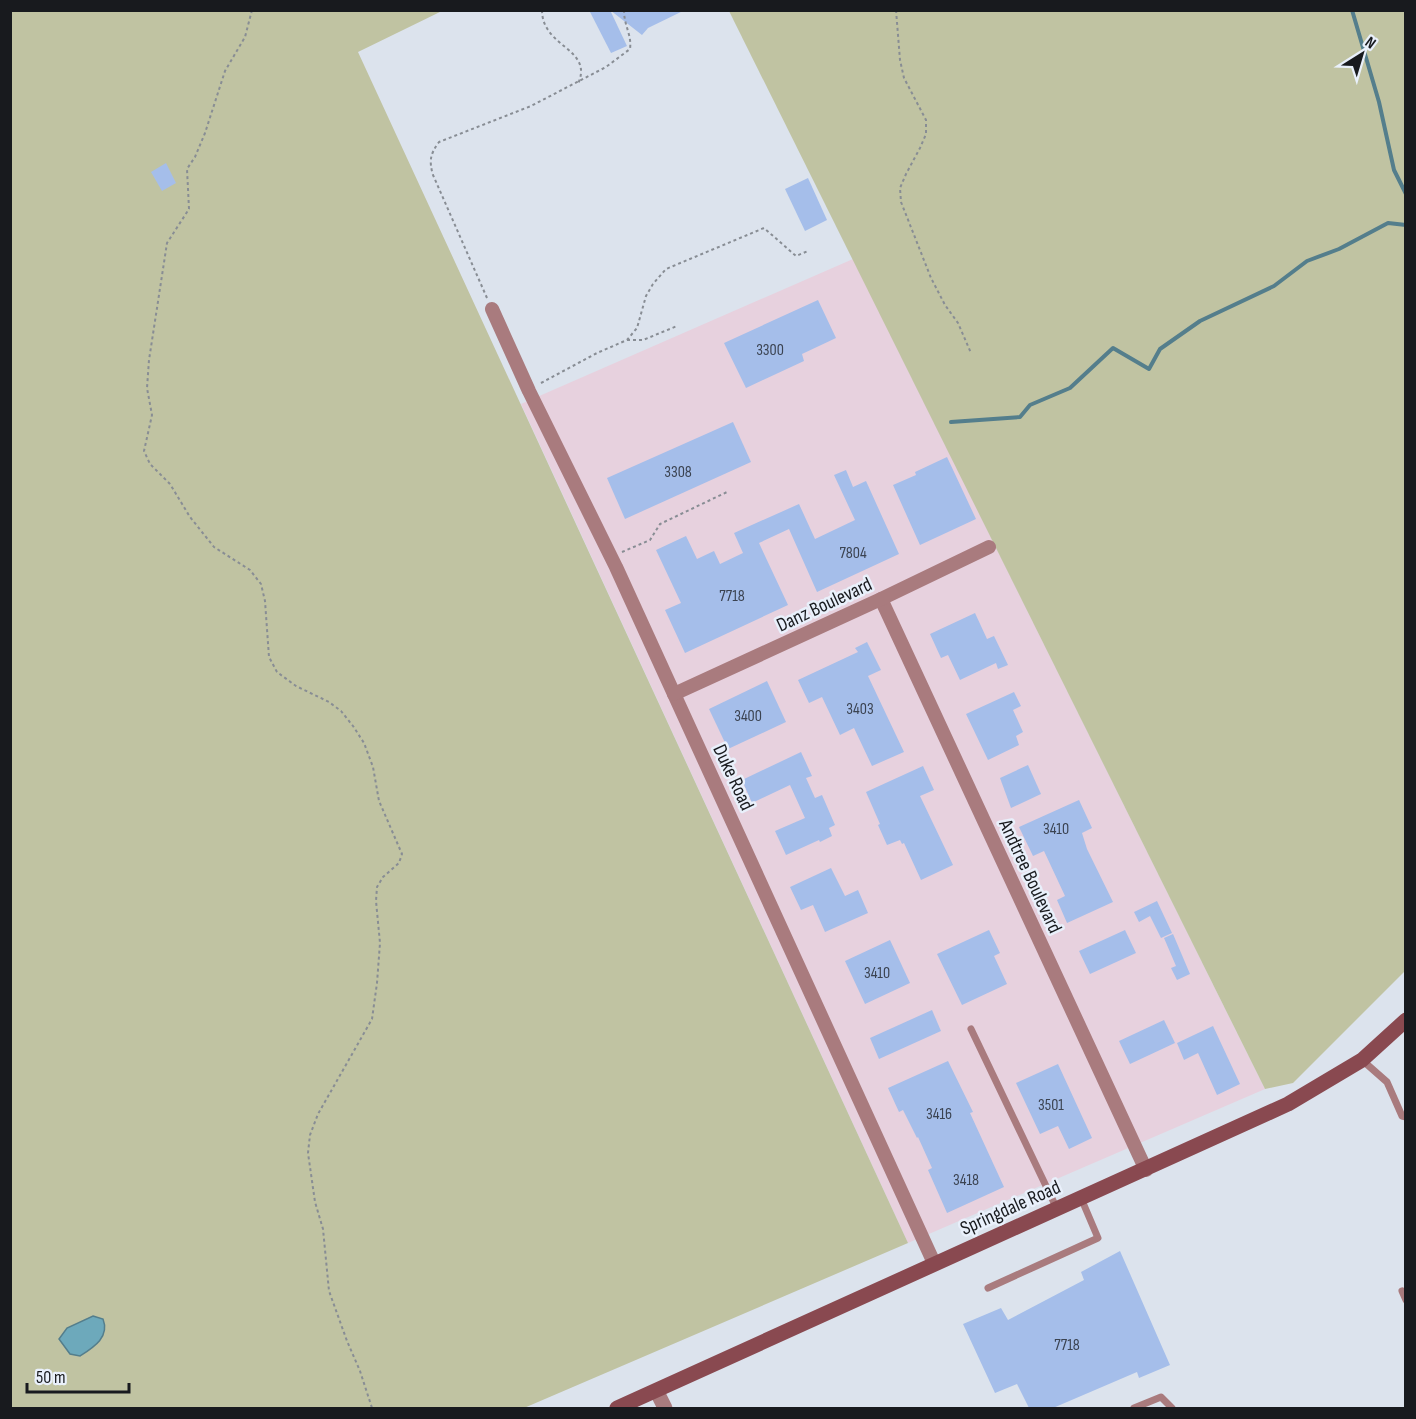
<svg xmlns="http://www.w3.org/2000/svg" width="1416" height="1419" viewBox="0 0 1416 1419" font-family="'Sofia Sans Condensed',sans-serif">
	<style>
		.industrial { fill: #e7d1de }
		.green { fill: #c0c3a2 }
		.water { fill: #6da9bb; stroke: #547e8c; stroke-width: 1.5 }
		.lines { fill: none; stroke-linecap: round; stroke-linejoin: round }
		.stream { stroke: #547e8c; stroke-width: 4 }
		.building { fill: #a5beea }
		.path { stroke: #888d94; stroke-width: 2; stroke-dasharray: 3 3; stroke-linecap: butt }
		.service { stroke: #a97b7e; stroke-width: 7 }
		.minor { stroke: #a97b7e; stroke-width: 14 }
		.tertiary { stroke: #a97b7e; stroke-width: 15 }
		.secondary { stroke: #894950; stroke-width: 15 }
		.labels { text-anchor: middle; stroke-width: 5; stroke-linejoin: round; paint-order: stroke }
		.number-label { font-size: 16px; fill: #3b4351 }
		.street-label { font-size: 20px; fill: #181a1e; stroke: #e9f0fb }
	</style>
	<rect width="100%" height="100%" fill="#dce3ed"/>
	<path class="industrial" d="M853,259L1265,1089L908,1243L521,404Z"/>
	<g class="green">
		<path d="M10,11H442L358,52L908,1243L524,1408H11Z"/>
		<path d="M729,11H1405V971L1293,1083L1265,1089Z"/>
	</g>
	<path class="water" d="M93,1316L103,1319C110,1337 94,1347 80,1356L70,1354L59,1339L67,1328Z"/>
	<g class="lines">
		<g class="stream">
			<path d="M1352,10L1379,102L1394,170L1406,194"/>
			<path d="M951,422L1020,417L1030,405L1070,388L1113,348L1149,369L1160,349L1200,321L1274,286L1307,261L1339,249L1388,223L1406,225"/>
		</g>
	</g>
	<g class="building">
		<path d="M589,10H610L627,46L611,53Z"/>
		<path d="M610,10H685L648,28L642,35Z"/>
		<path d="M166,163L176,183L162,191L151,172Z"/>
		<path d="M808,178L827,220L805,231L785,189Z"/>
		<path d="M818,300L836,338L802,354L804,361L746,388L724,343Z"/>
		<path d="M733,422L751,462L625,519L607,478Z"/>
		<path d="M947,457L976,519L920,545L893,485L916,475L915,472Z"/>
		<path d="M846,470L853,487L866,481L899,554L817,592L789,529L759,543L788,605L685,653L665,610L681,603L656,550L686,536L697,559L714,551L720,564L743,553L734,533L799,504L815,539L855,520L834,475Z"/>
		<path d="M975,613L987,639L994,636L1008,665L998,669L996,663L960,680L948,655L941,658L930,634Z"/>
		<path d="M867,642L881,670L868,676L904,752L872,766L854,728L840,735L822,697L809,703L798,680L858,652L855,648Z"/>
		<path d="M767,681L786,722L728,749L709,709Z"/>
		<path d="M1014,692L1021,706L1013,710L1023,732L1016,736L1019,745L988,760L966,714Z"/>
		<path d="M801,752L812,776L806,778L815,798L822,795L835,825L829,828L832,836L820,842L819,840L786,855L775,831L805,818L790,785L752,803L742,780Z"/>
		<path d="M1028,765L1041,794L1011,808L1000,778Z"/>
		<path d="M923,766L934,790L920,796L953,865L921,880L904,843L902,844L900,840L887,845L878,825L880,824L866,792Z"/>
		<path d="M1079,800L1092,828L1082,833L1087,849L1113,902L1067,923L1057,900L1065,896L1044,851L1033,856L1019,827Z"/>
		<path d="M831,868L845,896L858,890L868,913L825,932L813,905L801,910L790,887Z"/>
		<path d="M1157,901L1172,933L1161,938L1150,916L1139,922L1134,912Z"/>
		<path d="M989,930L1000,953L994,956L1007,984L962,1005L937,954Z"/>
		<path d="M1125,930L1136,953L1090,974L1079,951Z"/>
		<path d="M1173,934L1190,974L1177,980L1171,968L1176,966L1164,938Z"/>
		<path d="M890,940L910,983L865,1004L845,961Z"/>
		<path d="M932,1010L941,1031L879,1059L870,1038Z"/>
		<path d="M1164,1020L1175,1043L1130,1064L1119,1041Z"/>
		<path d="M1213,1026L1240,1084L1217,1095L1198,1053L1184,1060L1177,1043Z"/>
		<path d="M948,1061L973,1112L970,1113L1004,1187L947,1213L928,1170L932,1168L918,1137L917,1138L903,1110L899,1112L888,1088Z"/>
		<path d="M1058,1064L1092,1138L1069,1149L1058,1126L1040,1134L1016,1083Z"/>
		<path d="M1120,1251L1170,1365L1139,1378L1137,1372L1053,1408H1029L1017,1384L995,1393L963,1324L1001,1308L1008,1320L1084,1280L1081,1272Z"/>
	</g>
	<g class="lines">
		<g class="path">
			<path d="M252,10L245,37L225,71L205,133L195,157L187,169L189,209L167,243L149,360L147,388L152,415L144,451L150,464L170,484L190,517L214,547L250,570L261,584L265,601L269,657L277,672L296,686L329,702L341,711L353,726L364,743L373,767L379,801L402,854L399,863L383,877L377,887L376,901L380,943L377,983L372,1019L318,1114L310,1135L308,1153L315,1202L323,1229L329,1291L347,1341L360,1371L372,1408"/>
			<path d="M542,10C542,48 594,48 578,84"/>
			<path d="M896,10L900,60L904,78L926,120V134L920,148L906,174L900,188L901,202L931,278L945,305L958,323L971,353"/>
			<path d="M487,298L433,175C429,161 430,154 439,142L531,106L606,67L630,49C632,35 624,26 624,10"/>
			<path d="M627,340H643L677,326"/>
			<path d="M541,383L597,353L627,340L637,328L646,296L653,284L666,269L764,228L796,256L808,251"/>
			<path d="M622,552L650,540L660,524L727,492"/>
		</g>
		<g class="service">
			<path d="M971,1029L1057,1209"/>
			<path d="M1362,1060L1387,1082L1402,1116L1406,1117"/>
			<path d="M988,1288L1098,1238L1081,1198"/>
			<path d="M1402,1291L1406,1300"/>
			<path d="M1134,1408L1161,1397L1172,1408"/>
		</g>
		<g class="minor">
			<path d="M492,309L529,391L616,567L934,1263"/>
			<path d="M881,599L1146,1170"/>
			<path d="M674,694L881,599L989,547"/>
		</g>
		<path class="tertiary" d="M657,1392L665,1408"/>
		<path class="secondary" d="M617,1408L1288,1104L1362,1060L1406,1020"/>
	</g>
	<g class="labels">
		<g class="number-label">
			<text x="770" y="355">3300</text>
			<text x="678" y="477">3308</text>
			<text x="853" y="558">7804</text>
			<text x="732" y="601">7718</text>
			<text x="860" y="714">3403</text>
			<text x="748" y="721">3400</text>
			<text x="1056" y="834">3410</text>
			<text x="877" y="978">3410</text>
			<text x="1051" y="1110">3501</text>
			<text x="939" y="1119">3416</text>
			<text x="966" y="1185">3418</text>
			<text x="1067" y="1350">7718</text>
		</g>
		<g class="street-label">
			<text transform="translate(824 604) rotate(-25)" y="7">Danz Boulevard</text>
			<text transform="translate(734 777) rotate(65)" y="7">Duke Road</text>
			<text transform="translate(1031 876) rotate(65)" y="7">Andtree Boulevard</text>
			<text transform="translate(1010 1207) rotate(-24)" y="7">Springdale Road</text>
		</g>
	</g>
	<rect width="1416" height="1419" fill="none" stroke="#181a1e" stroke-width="24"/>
	<g transform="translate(1362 54) rotate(37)" stroke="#e9f0fb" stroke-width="4.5" paint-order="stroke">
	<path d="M0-4.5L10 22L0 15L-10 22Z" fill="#181a1e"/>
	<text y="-9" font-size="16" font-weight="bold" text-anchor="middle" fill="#181a1e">N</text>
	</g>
	<path d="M27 1383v9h102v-9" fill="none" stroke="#181a1e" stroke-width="3"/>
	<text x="36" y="1383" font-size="18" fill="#181a1e" stroke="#e9f0fb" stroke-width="4.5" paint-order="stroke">50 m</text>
</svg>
